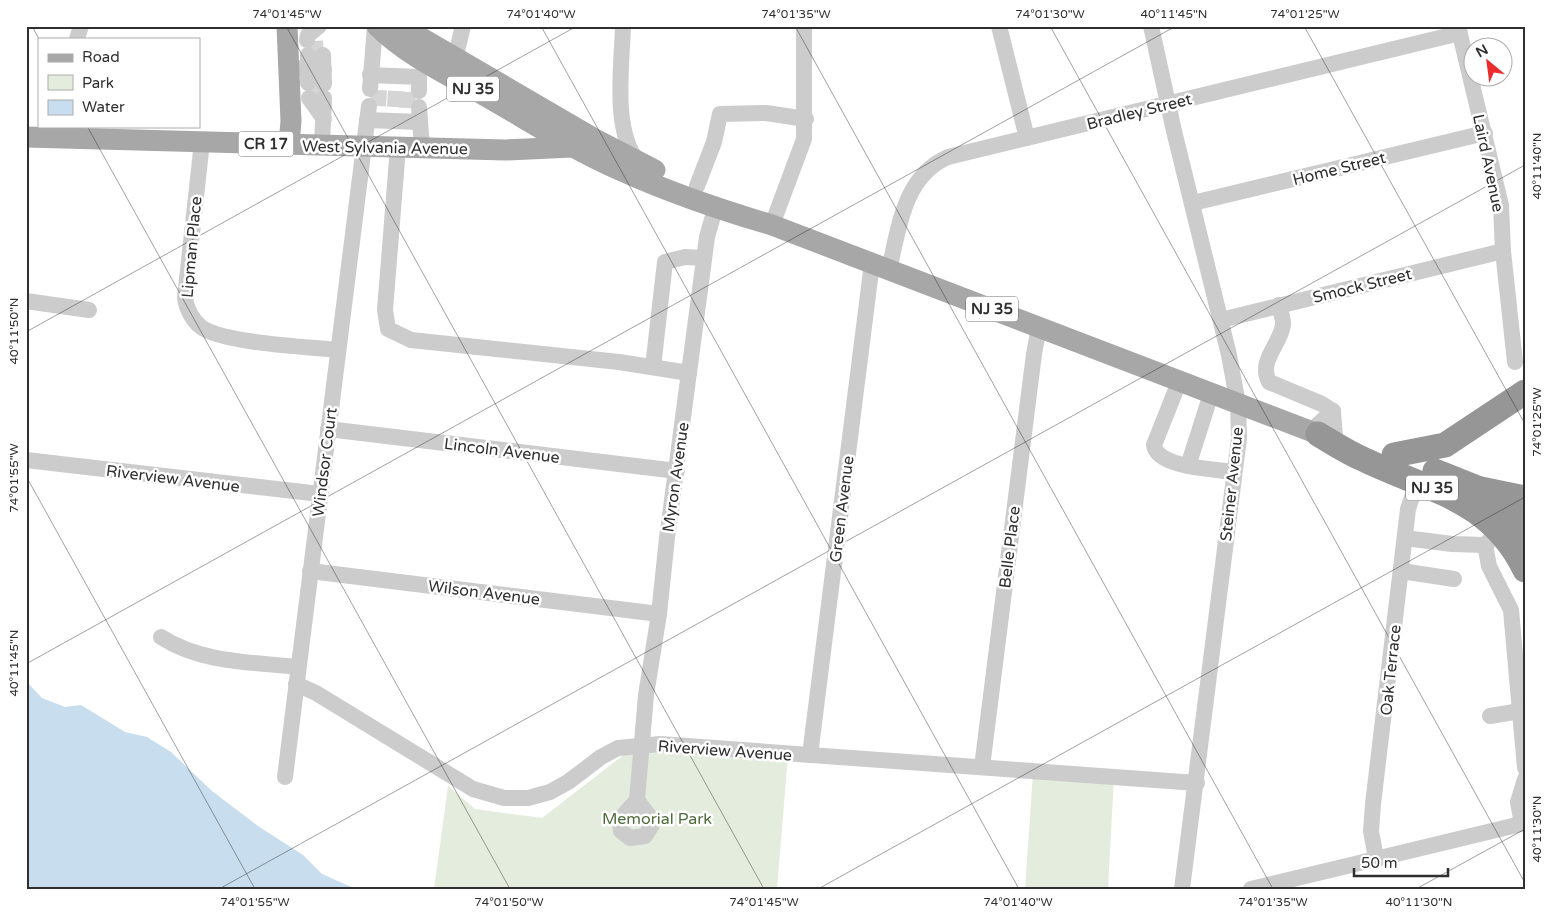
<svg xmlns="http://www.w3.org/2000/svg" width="1551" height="915" viewBox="0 0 1551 915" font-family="'Varela Round',sans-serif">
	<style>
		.green { fill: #e4eddd }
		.water { fill: #c8dded }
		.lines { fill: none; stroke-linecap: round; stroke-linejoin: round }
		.minor-tunnel { stroke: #d5d5d5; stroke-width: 16; stroke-dasharray: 16 8; stroke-linecap: butt }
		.minor { stroke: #ccc; stroke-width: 16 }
		.major { stroke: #a7a7a7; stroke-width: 21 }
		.highway { stroke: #969696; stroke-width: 25 }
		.ticks { fill: none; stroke: #2f2f2f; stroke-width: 1; stroke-opacity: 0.45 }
		.labels { text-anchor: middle; stroke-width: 5; stroke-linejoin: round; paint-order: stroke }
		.shield { fill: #fff; stroke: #6d6d6d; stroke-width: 1 }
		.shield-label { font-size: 15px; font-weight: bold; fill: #2f2f2f }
		.street-label { font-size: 16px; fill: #2f2f2f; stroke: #fff }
		.park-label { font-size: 16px; fill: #4f6d3a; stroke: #fff }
		.neatline { fill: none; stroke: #2f2f2f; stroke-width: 2 }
		.ticks-label { font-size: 12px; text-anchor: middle; fill: #2f2f2f }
	</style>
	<rect width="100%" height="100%" fill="#fff"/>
	<g class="green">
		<path d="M635,746L788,756L777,889H434L448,786L475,809L542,818Z"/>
		<path d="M1033,772L1114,778L1108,889H1025Z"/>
	</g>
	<path class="water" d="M26,681L42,698L65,707L81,705L125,732L147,737L171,752L212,791L258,826L303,855L322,874L356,889H26Z"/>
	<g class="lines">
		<g class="minor-tunnel">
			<path d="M315,41L316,55"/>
			<path d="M317,83V97"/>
			<path d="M378,106L379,89"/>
			<path d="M395,107L396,90"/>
			<path d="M407,108L408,90"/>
		</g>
		<g class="minor">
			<path d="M623,26C622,66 612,130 638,162"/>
			<path d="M999,26L1027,138"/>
			<path d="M1151,26L1174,131L1229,355L1238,404L1239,438L1182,889"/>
			<path d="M1458,26L1501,205L1503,251L1515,362"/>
			<path d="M77,39L81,26"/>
			<path d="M307,40L308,35L319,26"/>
			<path d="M308,55V83"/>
			<path d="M323,55L324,84"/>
			<path d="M455,59L463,26"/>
			<path d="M289,68L324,69"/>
			<path d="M370,75L419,77V91"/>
			<path d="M370,89L375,26"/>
			<path d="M309,98L324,119"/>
			<path d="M419,107L422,148"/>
			<path d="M367,120L419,122"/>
			<path d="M202,142L185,297C186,308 192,320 201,327C222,343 308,347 338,350"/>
			<path d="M322,145L324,98"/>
			<path d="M398,147L385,310L388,329L411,340L619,362L689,373"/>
			<path d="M697,186L714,142L720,114L766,113L806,119"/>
			<path d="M1193,203L1485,133"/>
			<path d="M772,225L804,139V26"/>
			<path d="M889,270C899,227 904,176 948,157L1460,33"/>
			<path d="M26,301L89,310"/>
			<path d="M1279,305C1280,311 1284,320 1283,325C1280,345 1258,361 1269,382L1322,404L1333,411"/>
			<path d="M1221,320L1503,251"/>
			<path d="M653,367L665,262L685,257L704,258"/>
			<path d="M1179,382L1154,445C1157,468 1215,469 1234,472"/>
			<path d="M328,429L677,471"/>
			<path d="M1311,431L1333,411L1335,437"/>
			<path d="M26,460L320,494"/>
			<path d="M1188,466L1211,394"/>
			<path d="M1405,538L1452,544L1485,545L1492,538"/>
			<path d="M1485,545L1489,566L1511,610L1525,768"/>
			<path d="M310,571L659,614"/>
			<path d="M1401,571L1454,579"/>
			<path d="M161,637C201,663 252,662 298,667"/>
			<path d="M296,684L316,693L473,789L504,798H528L550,792L568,782L601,757L618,748L660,744L1197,783"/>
			<path d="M1490,716L1520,711"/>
			<path d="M810,755L872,263"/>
			<path d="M982,767L1034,354L1039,327"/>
			<path d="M285,777L369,106"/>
			<path d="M637,800L646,695L659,614L667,538L707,237L715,209"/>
			<path d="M637,800L650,817L652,825L645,836L630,838L621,831L620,819Z"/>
			<path d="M1522,824L1518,802L1525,779"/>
			<path d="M1376,858L1371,831L1373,804L1408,509L1417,482"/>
			<path d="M1251,889L1525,823"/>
		</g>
		<g class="major">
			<path d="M287,26L291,121L289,144"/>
			<path d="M377,26C406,55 446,74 482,94C528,120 573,150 622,171C671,193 721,210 772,225L1318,434"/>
			<path d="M401,26L595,139L655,170"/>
			<path d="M26,137L505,150L573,147"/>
		</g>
		<g class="highway">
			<path d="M1318,434C1333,443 1348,453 1365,460C1429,491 1490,498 1525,570"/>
			<path d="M1394,455L1445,445L1525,392"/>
			<path d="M1435,471L1480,489L1515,520L1525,531"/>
			<path d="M1481,489L1525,498"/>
		</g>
	</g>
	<path class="ticks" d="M32,26L39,39M286,26L764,889M541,26L1019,889M795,26L1273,889M1050,26L1525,883M1304,26L1525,424M87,126L510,889M26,332L577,26M26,476L255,889M26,664L1176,26M219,889L1525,165M818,889L1525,497M1416,889L1525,829"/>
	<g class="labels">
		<g class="shield">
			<rect x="447" y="76.5" width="52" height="25" rx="4"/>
			<rect x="238.5" y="131.5" width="55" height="25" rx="4"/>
			<rect x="966" y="296.5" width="52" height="25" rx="4"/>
			<rect x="1406" y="475.5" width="52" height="25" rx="4"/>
		</g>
		<g class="shield-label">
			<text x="473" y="94">NJ 35</text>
			<text x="266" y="149">CR 17</text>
			<text x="992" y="314">NJ 35</text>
			<text x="1432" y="493">NJ 35</text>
		</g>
		<g class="street-label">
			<text transform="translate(1139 111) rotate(-14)" y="6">Bradley Street</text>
			<text transform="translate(385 147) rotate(1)" y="6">West Sylvania Avenue</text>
			<text transform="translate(1489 163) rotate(78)" y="6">Laird Avenue</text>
			<text transform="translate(1339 168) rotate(-14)" y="6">Home Street</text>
			<text transform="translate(191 247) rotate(-85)" y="6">Lipman Place</text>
			<text transform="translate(1362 285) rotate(-14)" y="6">Smock Street</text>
			<text transform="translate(502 450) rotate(7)" y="6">Lincoln Avenue</text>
			<text transform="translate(324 462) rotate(-83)" y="6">Windsor Court</text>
			<text transform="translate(675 477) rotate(-82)" y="6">Myron Avenue</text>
			<text transform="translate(173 478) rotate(7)" y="6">Riverview Avenue</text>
			<text transform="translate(1231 484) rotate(-84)" y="6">Steiner Avenue</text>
			<text transform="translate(841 509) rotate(-83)" y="6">Green Avenue</text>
			<text transform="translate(1009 547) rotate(-83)" y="6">Belle Place</text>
			<text transform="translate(484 592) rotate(7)" y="6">Wilson Avenue</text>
			<text transform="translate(1390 670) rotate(-84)" y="6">Oak Terrace</text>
			<text transform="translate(725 750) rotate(4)" y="6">Riverview Avenue</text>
		</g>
		<g class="park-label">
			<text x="657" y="824">Memorial Park</text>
		</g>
	</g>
	<rect width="1551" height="915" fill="none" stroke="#ffffff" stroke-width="55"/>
	<rect x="38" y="38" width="162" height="90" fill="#ffffff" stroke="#acacac"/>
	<rect x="48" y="54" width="25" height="8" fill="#a7a7a7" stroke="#acacac"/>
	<text x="82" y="62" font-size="15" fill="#2f2f2f">Road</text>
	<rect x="48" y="75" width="25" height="15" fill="#e4eddd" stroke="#acacac"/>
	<text x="82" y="88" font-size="15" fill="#2f2f2f">Park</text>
	<rect x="48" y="100" width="25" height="15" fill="#c8dded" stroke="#acacac"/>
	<text x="82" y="112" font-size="15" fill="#2f2f2f">Water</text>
	<g transform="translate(1488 62) rotate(331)"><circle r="24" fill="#ffffff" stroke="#acacac"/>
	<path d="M0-4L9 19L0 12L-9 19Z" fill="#ec2b2d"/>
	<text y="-8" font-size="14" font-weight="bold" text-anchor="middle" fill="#2f2f2f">N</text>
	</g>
	<path d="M1354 868v8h94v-8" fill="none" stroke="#2f2f2f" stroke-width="2.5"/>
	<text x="1361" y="868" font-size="15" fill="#2f2f2f" stroke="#ffffff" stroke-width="4" paint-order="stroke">50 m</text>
	<rect x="28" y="28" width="1496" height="860" class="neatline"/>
	<g class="ticks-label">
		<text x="287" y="18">74°01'45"W</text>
		<text x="541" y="18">74°01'40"W</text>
		<text x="796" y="18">74°01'35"W</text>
		<text x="1050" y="18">74°01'30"W</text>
		<text x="1174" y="18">40°11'45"N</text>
		<text x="1305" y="18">74°01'25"W</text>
		<text transform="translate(1537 166) rotate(-90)" y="4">40°11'40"N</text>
		<text transform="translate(14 331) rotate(-90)" y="4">40°11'50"N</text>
		<text transform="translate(1537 422) rotate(-90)" y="4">74°01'25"W</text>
		<text transform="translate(14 478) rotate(-90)" y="4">74°01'55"W</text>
		<text transform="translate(14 663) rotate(-90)" y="4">40°11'45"N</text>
		<text transform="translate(1537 829) rotate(-90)" y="4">40°11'30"N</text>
		<text x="255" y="906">74°01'55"W</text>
		<text x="509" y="906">74°01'50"W</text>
		<text x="764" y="906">74°01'45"W</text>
		<text x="1018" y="906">74°01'40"W</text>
		<text x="1273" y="906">74°01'35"W</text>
		<text x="1419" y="906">40°11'30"N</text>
	</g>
</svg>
